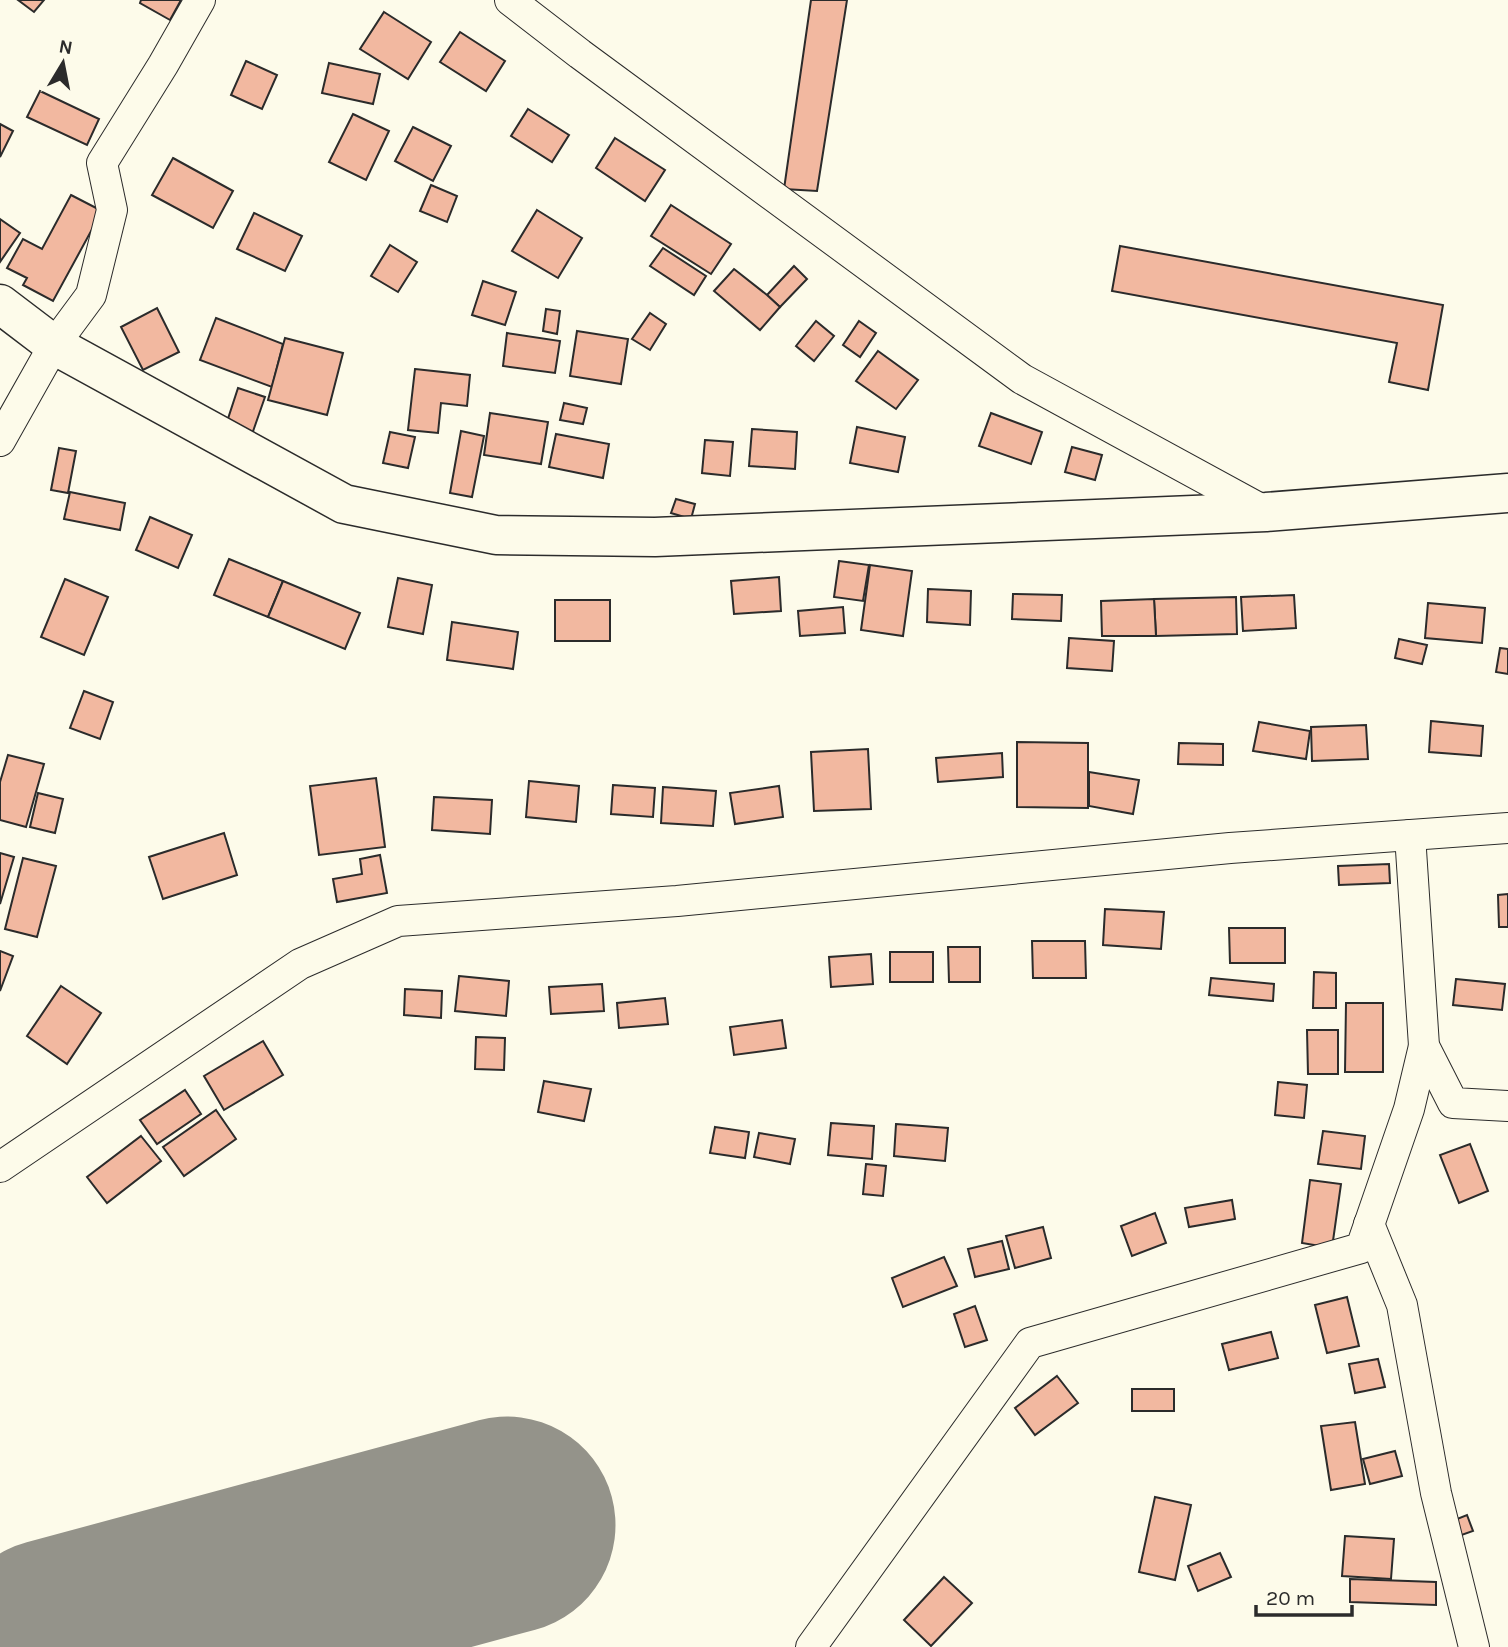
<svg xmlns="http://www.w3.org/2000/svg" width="1508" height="1647" viewBox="0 0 1508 1647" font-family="Karla,sans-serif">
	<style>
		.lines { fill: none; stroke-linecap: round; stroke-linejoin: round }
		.runway { stroke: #94938a; stroke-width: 217 }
		.building { fill: #f2b8a0; stroke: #2b2b2b; stroke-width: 2 }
		.minor-casing { stroke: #2b2b2b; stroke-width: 32 }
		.primary-casing { stroke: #2b2b2b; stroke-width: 41 }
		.minor { stroke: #fdfbea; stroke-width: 30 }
		.primary { stroke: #fdfbea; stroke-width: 38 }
	</style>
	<rect width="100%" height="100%" fill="#fdfbea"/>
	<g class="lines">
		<path class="runway" d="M55,1647L507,1525"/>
	</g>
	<g class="building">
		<path d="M18,0H44L34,12Z"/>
		<path d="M141,0H181L170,20L140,3Z"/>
		<path d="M811,0H847L817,191L784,189Z"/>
		<path d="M384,12L431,42L408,79L360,49Z"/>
		<path d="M460,32L505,61L486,91L440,62Z"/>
		<path d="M246,61L277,75L262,109L231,95Z"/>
		<path d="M329,63L380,74L373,104L322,93Z"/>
		<path d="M40,91L99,119L87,145L27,117Z"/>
		<path d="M528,109L569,135L552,162L511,136Z"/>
		<path d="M353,114L389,131L366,180L329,162Z"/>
		<path d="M0,124L13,131L0,157Z"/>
		<path d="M413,127L451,146L433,181L395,161Z"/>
		<path d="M615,138L665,170L645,201L596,168Z"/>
		<path d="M173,158L233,191L213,228L152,195Z"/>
		<path d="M431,185L457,196L447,222L420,211Z"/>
		<path d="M71,195L102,211L53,301L23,285L27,278L7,268L23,239L42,249Z"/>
		<path d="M671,205L731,244L711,274L651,236Z"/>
		<path d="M537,210L582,238L558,278L512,251Z"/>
		<path d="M254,213L302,236L285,271L237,249Z"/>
		<path d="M0,219L20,233L0,262Z"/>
		<path d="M390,245L417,262L398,292L371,276Z"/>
		<path d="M1120,246L1443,305L1428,390L1389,382L1397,343L1112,291Z"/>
		<path d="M663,248L706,276L694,295L650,266Z"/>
		<path d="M794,266L807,279L780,307L767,295Z"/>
		<path d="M734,269L767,295L780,307L760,330L714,291Z"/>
		<path d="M483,281L516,292L505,325L472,315Z"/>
		<path d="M157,308L179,352L143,370L121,327Z"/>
		<path d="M546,309L560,311L557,334L543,331Z"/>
		<path d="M650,313L666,324L650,350L632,339Z"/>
		<path d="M216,318L283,344L272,387L200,360Z"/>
		<path d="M816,321L834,336L814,361L796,346Z"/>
		<path d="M859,321L876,333L860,357L843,345Z"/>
		<path d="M577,331L628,339L621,384L570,376Z"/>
		<path d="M507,333L560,341L555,373L503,366Z"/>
		<path d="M285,338L343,353L327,415L268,400Z"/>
		<path d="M878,351L918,380L896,409L856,381Z"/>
		<path d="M415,369L470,375L467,406L441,403L438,433L408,430Z"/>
		<path d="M238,388L265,397L250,440L224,431Z"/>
		<path d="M564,403L587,408L583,424L560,420Z"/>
		<path d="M490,413L548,422L541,464L484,455Z"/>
		<path d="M991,413L1042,432L1031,464L979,446Z"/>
		<path d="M857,427L905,437L898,472L850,463Z"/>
		<path d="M752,429L797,432L795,469L749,466Z"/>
		<path d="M461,431L484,436L472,497L450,493Z"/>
		<path d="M390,432L415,437L408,468L383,463Z"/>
		<path d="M556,434L609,444L603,478L549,467Z"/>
		<path d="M705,440L733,442L730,476L702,473Z"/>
		<path d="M1072,447L1102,455L1095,480L1065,472Z"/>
		<path d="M59,448L76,451L68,493L51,490Z"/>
		<path d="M70,492L125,503L120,530L64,519Z"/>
		<path d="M676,499L695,504L691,519L671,513Z"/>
		<path d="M150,517L192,535L178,568L136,550Z"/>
		<path d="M229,559L283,581L268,617L214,595Z"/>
		<path d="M839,561L869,565L863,601L834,597Z"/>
		<path d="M870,565L912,571L903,636L861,630Z"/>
		<path d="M779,577L781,611L734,614L731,581Z"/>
		<path d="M398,578L432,585L423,634L388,627Z"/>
		<path d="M65,579L108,597L84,655L41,637Z"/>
		<path d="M283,581L360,613L345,649L268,617Z"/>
		<path d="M928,589L971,591L970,625L927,622Z"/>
		<path d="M1013,594L1062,595L1061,621L1012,619Z"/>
		<path d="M1294,595L1296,628L1243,631L1241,597Z"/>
		<path d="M1236,597L1237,634L1156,636L1154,599Z"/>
		<path d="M1154,599L1156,636H1102L1101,601Z"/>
		<rect x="555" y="600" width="55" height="41"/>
		<path d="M1428,603L1485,608L1482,643L1425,638Z"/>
		<path d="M843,607L845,633L800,636L798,611Z"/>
		<path d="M452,622L518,632L513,669L447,660Z"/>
		<path d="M1069,638L1114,641L1112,671L1067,668Z"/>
		<path d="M1399,639L1427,645L1422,664L1395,658Z"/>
		<path d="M1500,648L1508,649V674L1496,672Z"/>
		<path d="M84,691L113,702L100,739L70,728Z"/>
		<path d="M1431,721L1483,726L1481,756L1429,752Z"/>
		<path d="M1259,722L1310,731L1306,759L1253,751Z"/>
		<path d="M1366,725L1368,759L1312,761L1311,727Z"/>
		<path d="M1017,742L1088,743V808L1017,807Z"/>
		<path d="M1179,743L1223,744V765L1178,764Z"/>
		<path d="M868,749L871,809L814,811L811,752Z"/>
		<path d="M1002,753L1003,777L938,782L936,758Z"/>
		<path d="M8,755L44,764L26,827L0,820V782Z"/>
		<path d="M1089,772L1139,780L1133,814L1089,806Z"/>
		<path d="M376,778L385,847L319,855L310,786Z"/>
		<path d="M529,781L579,786L576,822L526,817Z"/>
		<path d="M613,785L655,788L653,817L611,814Z"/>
		<path d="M779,786L783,817L735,824L730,793Z"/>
		<path d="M663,787L716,791L713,826L661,823Z"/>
		<path d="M38,793L63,799L55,833L30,827Z"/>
		<path d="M434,797L492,800L490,834L432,830Z"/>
		<path d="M224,833L237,875L163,899L149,857Z"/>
		<path d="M0,853L14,857L0,904Z"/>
		<path d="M380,855L387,893L337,902L333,879L362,874L360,859Z"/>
		<path d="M23,858L56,866L37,937L5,929Z"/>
		<path d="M1389,864L1390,883L1339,885L1338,866Z"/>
		<path d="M1508,894V927H1499L1498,895Z"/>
		<path d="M1105,909L1164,912L1161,949L1103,945Z"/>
		<path d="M1229,928H1285V963H1230Z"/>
		<path d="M1032,941H1085L1086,978H1033Z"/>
		<path d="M948,947H980V982H949Z"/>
		<path d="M0,951L13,956L0,991Z"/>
		<rect x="890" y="952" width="43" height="30"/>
		<path d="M871,954L873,984L831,987L829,957Z"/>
		<path d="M1314,972L1336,973V1008H1313Z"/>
		<path d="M459,976L509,981L506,1016L455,1011Z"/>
		<path d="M1211,978L1274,984L1273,1001L1209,995Z"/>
		<path d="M1456,979L1505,984L1502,1010L1453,1005Z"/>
		<path d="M602,984L604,1011L551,1014L549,987Z"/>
		<path d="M61,986L101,1013L67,1064L27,1036Z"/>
		<path d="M405,989L442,991L441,1018L404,1015Z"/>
		<path d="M665,998L668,1024L619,1028L617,1003Z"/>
		<path d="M1346,1003H1383V1072H1345Z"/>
		<path d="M782,1020L786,1048L734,1055L730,1027Z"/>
		<path d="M1307,1030H1338V1074H1308Z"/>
		<path d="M476,1037L505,1038L504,1070L475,1069Z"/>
		<path d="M263,1041L283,1075L224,1110L204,1076Z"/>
		<path d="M544,1081L591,1089L584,1121L538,1112Z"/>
		<path d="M1278,1082L1307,1085L1304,1118L1275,1115Z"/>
		<path d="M185,1090L201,1114L157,1144L140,1120Z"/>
		<path d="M216,1110L236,1139L184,1176L163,1147Z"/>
		<path d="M831,1123L874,1126L872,1159L828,1155Z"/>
		<path d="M896,1124L948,1128L945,1161L894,1156Z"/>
		<path d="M715,1127L749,1132L745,1158L710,1153Z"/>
		<path d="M1323,1131L1365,1136L1361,1169L1318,1164Z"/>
		<path d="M759,1133L795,1139L790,1164L754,1157Z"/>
		<path d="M141,1136L161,1161L107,1203L87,1177Z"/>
		<path d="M1470,1144L1488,1191L1459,1203L1440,1155Z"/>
		<path d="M866,1164L886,1166L883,1196L863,1194Z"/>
		<path d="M1310,1180L1341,1184L1332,1248L1302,1243Z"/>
		<path d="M1232,1200L1235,1219L1189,1227L1185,1208Z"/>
		<path d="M1155,1213L1166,1243L1132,1256L1121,1226Z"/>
		<path d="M1043,1227L1051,1258L1015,1268L1006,1236Z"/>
		<path d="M1002,1241L1009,1269L975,1277L968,1249Z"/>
		<path d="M944,1257L957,1286L903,1307L892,1278Z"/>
		<path d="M1347,1297L1359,1346L1327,1353L1315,1305Z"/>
		<path d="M975,1306L987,1340L965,1347L954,1314Z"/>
		<path d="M1271,1332L1278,1358L1229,1370L1222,1344Z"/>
		<path d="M1378,1359L1385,1387L1355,1393L1349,1364Z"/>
		<path d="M1057,1376L1078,1403L1035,1435L1015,1408Z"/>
		<rect x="1132" y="1389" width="42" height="22"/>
		<path d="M1355,1422L1365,1484L1331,1490L1321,1426Z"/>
		<path d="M1395,1451L1402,1476L1370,1484L1363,1459Z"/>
		<path d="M1155,1497L1191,1505L1175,1580L1139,1572Z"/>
		<path d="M1467,1515L1473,1531L1453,1538L1447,1523Z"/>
		<path d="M1345,1536L1394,1539L1391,1579L1342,1576Z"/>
		<path d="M1220,1553L1231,1577L1198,1591L1188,1566Z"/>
		<path d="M944,1577L972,1603L931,1646L904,1620Z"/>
		<path d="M1350,1579L1436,1582V1605L1350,1602Z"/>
	</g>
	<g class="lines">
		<g class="minor-casing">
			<g id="minor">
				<path d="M510,0L580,54L1022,379L1266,512"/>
				<path d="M0,441L54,345L91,295L112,210L102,163L163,65L200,0"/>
				<path d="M1410,835L1424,1046L1453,1103L1508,1106"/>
				<path d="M0,1167L300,964L398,921L677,901L1230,848L1508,828"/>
				<path d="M1369,1224L1402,1305L1436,1493L1474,1647"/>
				<path d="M811,1647L1030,1343L1361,1248L1409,1109L1424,1046"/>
			</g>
		</g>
		<g class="primary-casing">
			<path id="primary" d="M0,304L54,345L344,504L496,535L655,537L1266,512L1508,493"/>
		</g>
		<use href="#minor" class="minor"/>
		<use href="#primary" class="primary"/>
	</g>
	<g transform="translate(63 63) rotate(10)" stroke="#fdfbea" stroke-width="5" paint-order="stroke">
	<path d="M0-5L12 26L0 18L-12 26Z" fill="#2b2b2b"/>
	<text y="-10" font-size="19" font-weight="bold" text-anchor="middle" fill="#2b2b2b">N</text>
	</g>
	<path d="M1256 1605v10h96v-10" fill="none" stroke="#2b2b2b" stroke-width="3.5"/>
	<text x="1266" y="1605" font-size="21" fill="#2b2b2b" stroke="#fdfbea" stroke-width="5" paint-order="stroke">20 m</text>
</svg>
